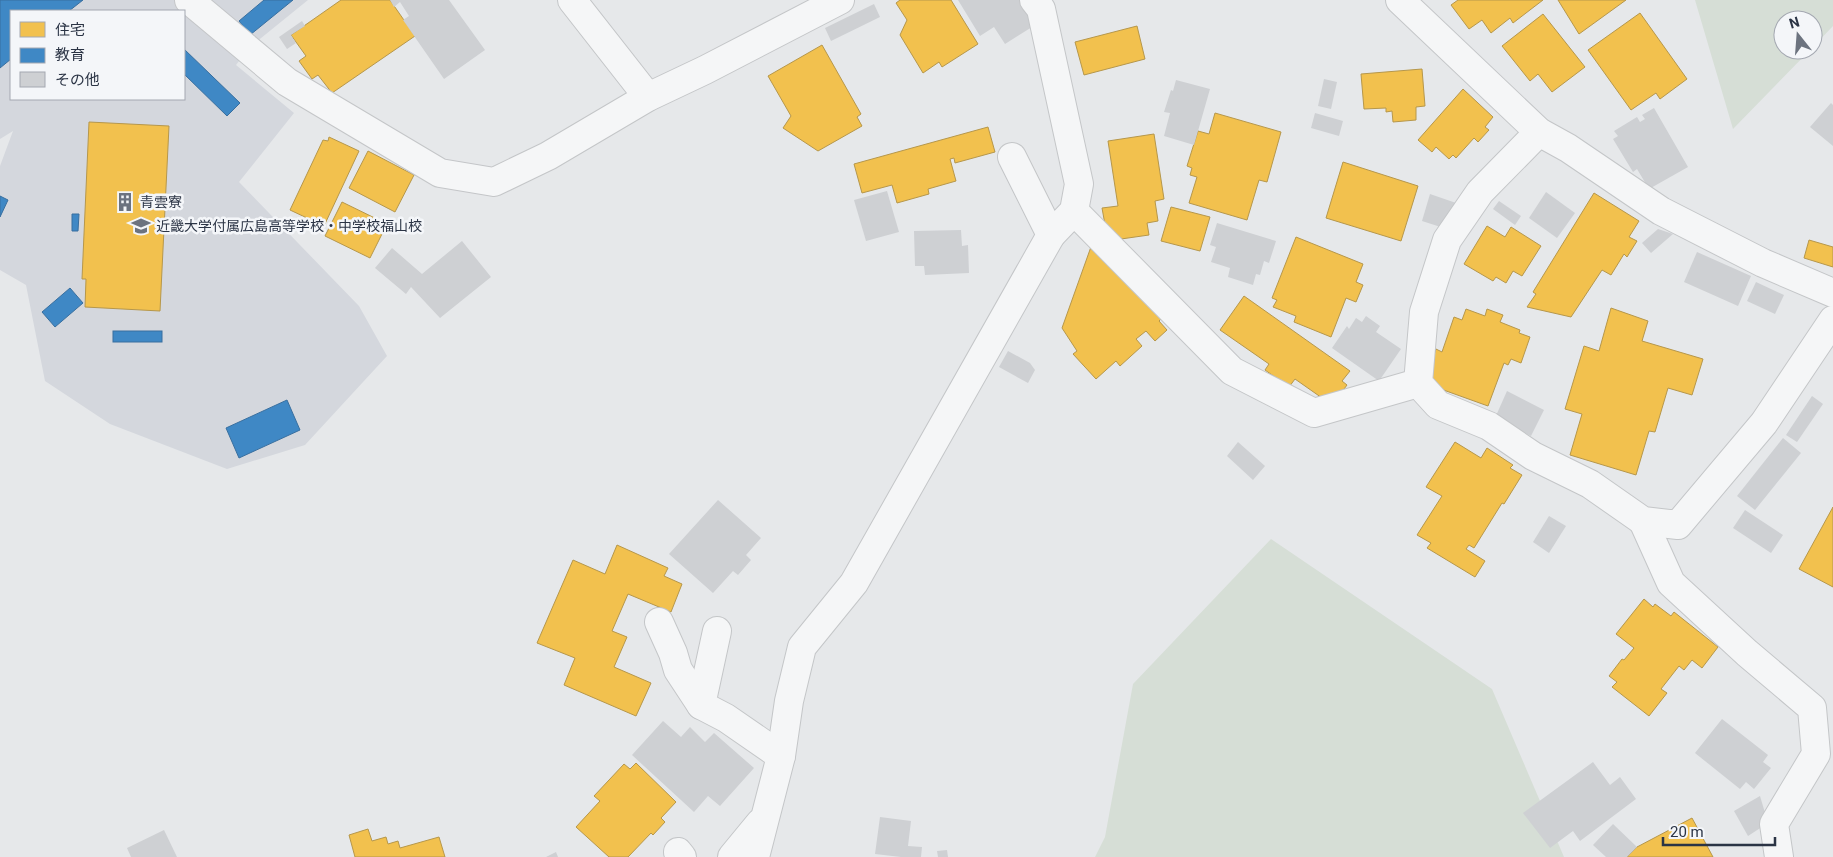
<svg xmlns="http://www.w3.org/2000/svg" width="1833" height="857" viewBox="0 0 1833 857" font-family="Roboto,'Noto Sans JP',sans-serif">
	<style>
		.built { fill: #d4d7dd; fill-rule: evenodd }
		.green { fill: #d6ded6 }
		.homes { fill: #f2c14e; stroke: #b6974b }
		.schools { fill: #3f88c5; stroke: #396f9f }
		.building { fill: #ced0d3 }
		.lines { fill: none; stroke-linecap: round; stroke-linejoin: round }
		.minor-casing { stroke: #c4c6c8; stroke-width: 30 }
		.minor { stroke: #f5f6f7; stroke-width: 28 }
		.labels { text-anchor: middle; stroke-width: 5; stroke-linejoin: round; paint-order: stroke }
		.poi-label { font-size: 14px; fill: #2b3445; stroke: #f4f6f9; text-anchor: start }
	</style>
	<rect width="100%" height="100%" fill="#e6e8ea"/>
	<path class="built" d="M0,0H308L250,47L236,65L294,113L239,182L359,306L387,356L305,445L227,469L110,424L45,381L26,285L0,270V166L13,131L0,139ZM11,11H184V99H11Z"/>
	<g class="green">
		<path d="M1695,0H1833V26L1813,47V20H1783V50H1810L1733,129Z"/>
		<path d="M1271,539L1492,689L1564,857H1095L1105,837L1133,684Z"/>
	</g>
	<g class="homes">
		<path d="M341,0H390L415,36L332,93L318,75L312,79L299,61L306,56L291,35Z"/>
		<path d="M900,0H951L978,44L942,67L939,62L923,73L900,35L907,20L896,3Z"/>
		<path d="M1458,0H1543L1513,23L1510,18L1491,33L1482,20L1469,29L1451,5Z"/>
		<path d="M1558,0H1626L1579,34Z"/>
		<path d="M1640,13L1687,79L1660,99L1656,93L1631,110L1588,50Z"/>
		<path d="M1543,14L1585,67L1552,92L1538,74L1530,81L1502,46Z"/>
		<path d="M1137,26L1145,59L1084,75L1075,42Z"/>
		<path d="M822,45L861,114L857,117L862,126L818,151L783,128L791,116L768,76Z"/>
		<path d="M1422,69L1425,106L1416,107V120L1393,122L1392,111L1386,112V108L1364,109L1361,74Z"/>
		<path d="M1463,89L1493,117L1485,127L1489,130L1478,142L1474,138L1456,158L1453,155L1449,159L1436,147L1432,152L1418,140Z"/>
		<path d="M1215,113L1281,132L1267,182L1259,180L1247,220L1189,203L1197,177L1190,175L1192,168L1187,166L1198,131L1209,134Z"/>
		<path d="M89,122L169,126L160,311L85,307L86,279H82Z"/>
		<path d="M988,127L995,152L955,163L954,158L950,159L956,181L928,189L929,194L897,203L892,185L862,193L854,164Z"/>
		<path d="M1154,134L1164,199L1155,201L1158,221L1147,223L1149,235L1114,240L1112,230H1106L1102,208L1118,206L1108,141Z"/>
		<path d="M329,137L359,151L324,226L290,210L323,140L328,141Z"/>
		<path d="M368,151L414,175L395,212L349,188Z"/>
		<path d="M1343,162L1418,186L1401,241L1326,218Z"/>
		<path d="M1594,193L1639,221L1629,237L1637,241L1627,257L1624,254L1611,275L1602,270L1571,317L1527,307L1536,294L1533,292Z"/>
		<path d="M342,202L387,224L370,258L325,236Z"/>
		<path d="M1171,207L1210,217L1200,251L1161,241Z"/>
		<path d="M1487,226L1505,237L1511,227L1541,246L1522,276L1513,271L1506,283L1496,277L1493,281L1464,264Z"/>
		<path d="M1296,237L1363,264L1356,282L1363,285L1356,302L1346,298L1331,337L1294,322L1296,316L1273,307L1277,300L1272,298Z"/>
		<path d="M1809,240L1833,247V267L1804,258Z"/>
		<path d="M1092,244L1162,318L1159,321L1167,330L1155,341L1146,331L1136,339L1142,346L1120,366L1116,361L1096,379L1073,354L1077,351L1062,328Z"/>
		<path d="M1244,296L1350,371L1342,381L1347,385L1332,405L1295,379L1289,387L1265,370L1269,364L1220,330Z"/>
		<path d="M1611,308L1648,321L1642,341L1703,359L1692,395L1668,388L1655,432L1649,431L1636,475L1570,455L1582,414L1565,409L1584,346L1599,351Z"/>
		<path d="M1466,309L1485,316L1487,309L1503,315L1500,322L1520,330L1519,333L1530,337L1521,363L1511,359L1508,365L1504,363L1488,406L1424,383L1436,349L1442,352L1454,317L1462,320Z"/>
		<path d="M1455,442L1481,458L1487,448L1513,465L1510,468L1522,475L1504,504L1502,503L1474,548L1469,545L1466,549L1485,561L1475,577L1427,548L1431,543L1417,535L1442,496L1426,487Z"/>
		<path d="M1833,507V587L1799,569Z"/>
		<path d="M617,545L668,568L664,576L682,584L671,612L628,594L612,631L627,637L614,667L651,683L636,716L564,685L575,658L537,643L573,560L605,574Z"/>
		<path d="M1644,599L1653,607L1655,604L1671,616L1674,612L1718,647L1702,668L1692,660L1684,670L1679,666L1661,689L1667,693L1649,716L1612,687L1617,682L1609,676L1622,659L1624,660L1634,648L1616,634Z"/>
		<path d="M636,763L676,802L661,818L665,822L653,835L651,833L628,857H609L576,827L600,801L594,796L624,764L630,769Z"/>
		<path d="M1692,818L1713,857H1627L1637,847Z"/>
		<path d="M368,829L372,841L386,837L388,844L398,841L400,848L439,837L445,857H355L349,835Z"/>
	</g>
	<g class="schools">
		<path d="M0,0H83L69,11H11V59L0,68Z"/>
		<path d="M264,0H293L250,35L239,21Z"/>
		<path d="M184,49L240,103L227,116L184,74Z"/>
		<path d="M0,196L8,200L0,217Z"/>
		<path d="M72,214H79L78,231H72Z"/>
		<path d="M70,288L83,303L55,327L42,312Z"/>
		<rect x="113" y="331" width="49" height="11"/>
		<path d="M287,400L300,430L239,458L226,428Z"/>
	</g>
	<g class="building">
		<path d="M390,0H449L485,50L444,79L403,20L409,16L400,2L394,7Z"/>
		<path d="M958,0H1027L1040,22L1005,44L994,27L980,36Z"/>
		<path d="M874,4L880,17L831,41L825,28Z"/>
		<path d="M302,21L305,26L291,35L296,43L287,49L279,37Z"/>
		<path d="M1324,79L1337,82L1331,109L1318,106Z"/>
		<path d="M1176,80L1210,89L1194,145L1164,136L1170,113L1164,112L1171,90L1173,91Z"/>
		<path d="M1831,103L1833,105V146L1810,127Z"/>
		<path d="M1654,108L1688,167L1649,189L1637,169L1633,172L1613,139L1618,136L1614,131L1637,117L1640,122L1645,119L1642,115Z"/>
		<path d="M1315,113L1343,121L1339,136L1311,128Z"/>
		<path d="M887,191L899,232L866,241L854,200Z"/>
		<path d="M1546,192L1575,213L1557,238L1529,218Z"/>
		<path d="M1430,194L1459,204L1450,230L1422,221Z"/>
		<path d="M1499,201L1521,216L1515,225L1493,209Z"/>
		<path d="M1217,223L1276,241L1269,263L1264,261L1260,275L1256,274L1253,285L1228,277L1230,268L1211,262L1216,247L1210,245Z"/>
		<path d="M1658,229L1673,234L1651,253L1642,243Z"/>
		<path d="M961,230L962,246L968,245L969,273L925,275L924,266H915L914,231Z"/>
		<path d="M462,241L491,277L440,318L411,287L406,294L375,268L392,248L422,274Z"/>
		<path d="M1697,252L1751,276L1738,306L1684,282Z"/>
		<path d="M1756,282L1784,295L1775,314L1747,301Z"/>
		<path d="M1366,316L1380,326L1376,332L1401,349L1379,381L1332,348L1347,326L1349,329L1356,318L1362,322Z"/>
		<path d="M1008,351L1030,363L1035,370L1028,383L999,367Z"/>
		<path d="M1507,391L1544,410L1531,436L1495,418Z"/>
		<path d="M1812,396L1823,404L1797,442L1786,435Z"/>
		<path d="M1783,438L1801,453L1755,510L1737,496Z"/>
		<path d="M1238,442L1265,466L1253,480L1227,456Z"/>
		<path d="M718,500L761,538L746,555L751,560L738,575L733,571L713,593L669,554Z"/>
		<path d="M1745,510L1783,535L1771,553L1733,528Z"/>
		<path d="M1549,516L1566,526L1549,553L1533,542Z"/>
		<path d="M1722,719L1768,755L1763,762L1771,768L1754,789L1746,782L1740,789L1695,753Z"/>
		<path d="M663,721L681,737L690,727L705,742L714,733L754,768L720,806L708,796L694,812L632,755Z"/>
		<path d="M1593,762L1610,785L1620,777L1636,799L1580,841L1573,831L1550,848L1523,813Z"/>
		<path d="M1760,796L1768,823L1748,836L1734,811Z"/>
		<path d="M880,817L911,821L908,846L922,847L921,857H901L875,854Z"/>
		<path d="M1613,824L1637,847L1627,857H1606L1593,845Z"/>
		<path d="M164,830L177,857H131L127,848Z"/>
		<path d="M947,850L948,857H938L937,851Z"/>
		<path d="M556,852L558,857H546Z"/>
	</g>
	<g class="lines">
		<g class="minor-casing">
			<g id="minor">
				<path d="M189,0L287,82L440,173L494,182L548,156L648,97L705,70L840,0"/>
				<path d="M572,0L648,97"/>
				<path d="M1400,0L1539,132L1568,148L1661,211L1763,263L1833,293"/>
				<path d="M1539,132L1480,192L1447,240L1424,312L1418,383L1438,405L1489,426L1533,456L1590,484L1643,521L1678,525L1764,423L1833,320"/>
				<path d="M1012,157L1051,235"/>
				<path d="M1074,211L1232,371L1314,413L1418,383"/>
				<path d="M1643,521L1671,583L1747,653L1812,708L1816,754L1774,824L1779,857"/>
				<path d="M659,622L673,653L678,670L701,705L726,718L781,756"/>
				<path d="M701,705L717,631"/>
				<path d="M678,852L682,857"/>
				<path d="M732,857L760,823"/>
				<path d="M755,857L781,756L789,701L802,647L854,583L1051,235L1074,211L1079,184L1041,9L1034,0"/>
			</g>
		</g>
		<use href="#minor" class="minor"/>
	</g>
	<defs>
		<g id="building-bare" transform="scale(1.5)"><path d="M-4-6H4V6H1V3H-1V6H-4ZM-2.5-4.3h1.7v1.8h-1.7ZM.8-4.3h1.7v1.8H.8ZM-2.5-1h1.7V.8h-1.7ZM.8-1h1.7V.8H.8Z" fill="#6c737f" stroke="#f4f6f9" stroke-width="2.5" paint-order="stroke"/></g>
		<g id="school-bare" transform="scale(1.5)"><path d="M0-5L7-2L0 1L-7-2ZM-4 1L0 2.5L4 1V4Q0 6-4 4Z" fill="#6c737f" stroke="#f4f6f9" stroke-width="2.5" paint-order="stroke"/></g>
	</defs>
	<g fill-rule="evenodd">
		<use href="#building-bare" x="125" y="202"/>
		<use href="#school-bare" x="141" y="226"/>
	</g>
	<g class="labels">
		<g class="poi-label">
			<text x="140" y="207">青雲寮</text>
			<text x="156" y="231">近畿大学付属広島高等学校・中学校福山校</text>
		</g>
	</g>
	<rect x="10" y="10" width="175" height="90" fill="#f4f6f9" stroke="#a4a8b1"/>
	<rect x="20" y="22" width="25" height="15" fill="#f2c14e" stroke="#a4a8b1"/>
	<text x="55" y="35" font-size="15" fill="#2b3445">住宅</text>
	<rect x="20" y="48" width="25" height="15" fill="#3f88c5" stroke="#a4a8b1"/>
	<text x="55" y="60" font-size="15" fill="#2b3445">教育</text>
	<rect x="20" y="72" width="25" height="15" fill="#ced0d3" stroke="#a4a8b1"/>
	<text x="55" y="85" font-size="15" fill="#2b3445">その他</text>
	<g transform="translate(1798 35) rotate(343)"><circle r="24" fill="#f4f6f9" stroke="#a4a8b1"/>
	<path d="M0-4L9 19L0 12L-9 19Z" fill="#6c737f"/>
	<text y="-8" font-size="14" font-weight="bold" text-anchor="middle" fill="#2b3445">N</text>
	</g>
	<path d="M1663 837v8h112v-8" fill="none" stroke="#2b3445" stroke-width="2.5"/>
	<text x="1670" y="837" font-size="15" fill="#2b3445" stroke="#f4f6f9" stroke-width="4" paint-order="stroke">20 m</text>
</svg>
